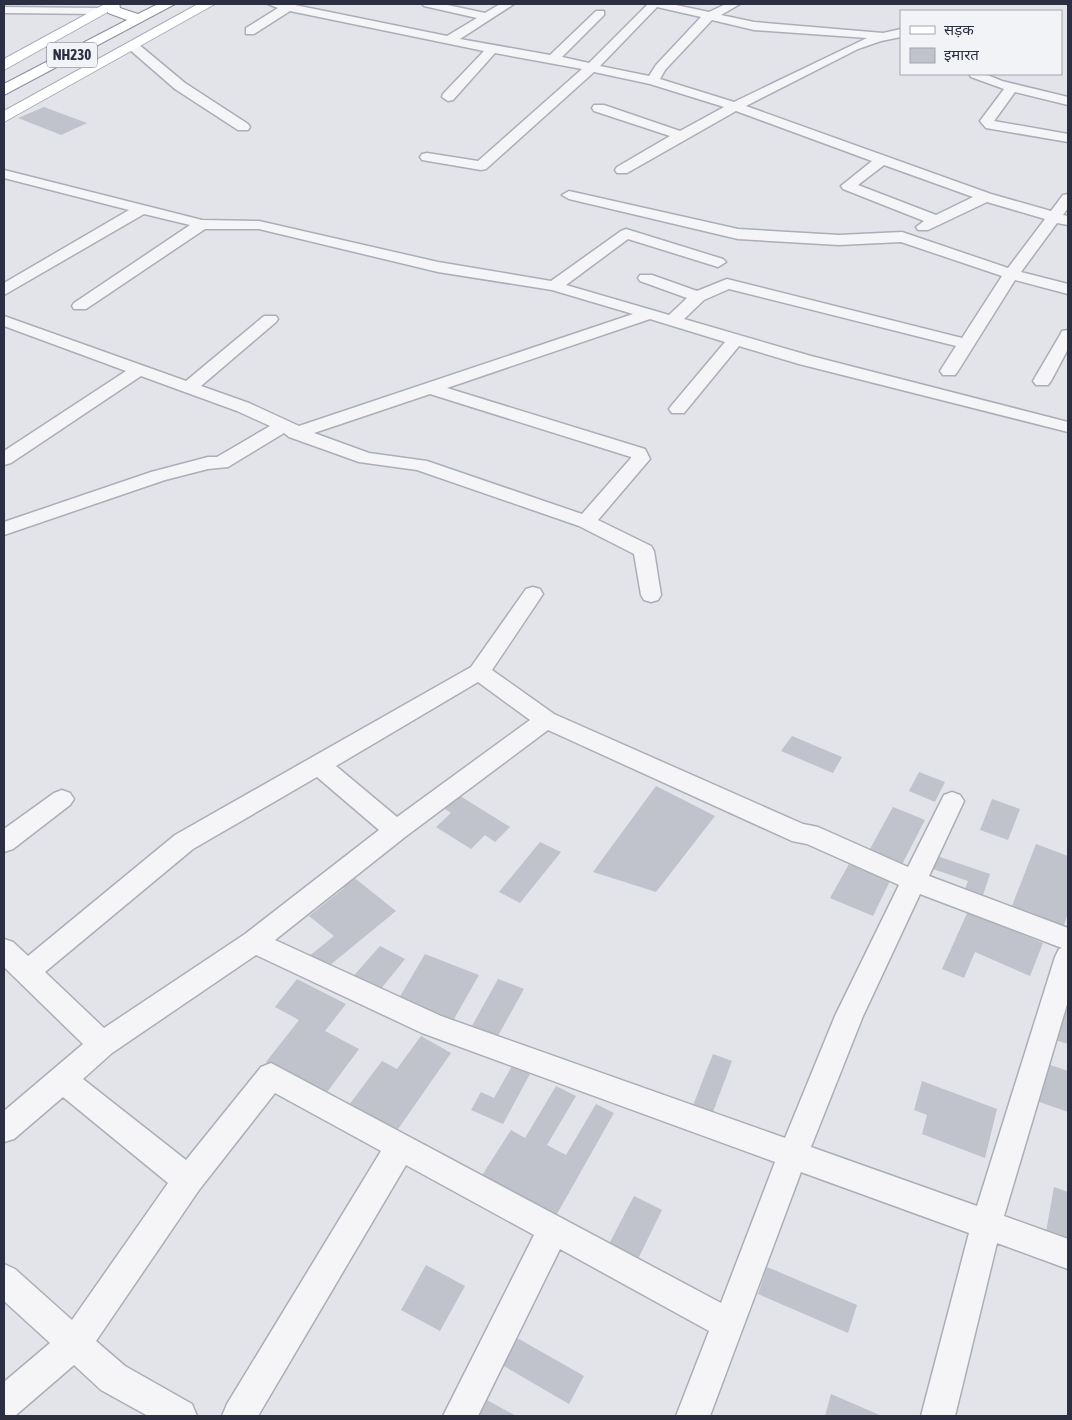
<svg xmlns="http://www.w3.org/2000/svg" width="1072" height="1420" viewBox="0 0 1072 1420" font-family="'Asap Condensed','Noto Sans Devanagari',sans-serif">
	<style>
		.building { fill: #c0c2cc }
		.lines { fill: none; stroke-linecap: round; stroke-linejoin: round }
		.street-casing { stroke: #abaeb7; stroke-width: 3 }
		.secondary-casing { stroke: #abaeb7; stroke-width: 2 }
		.highway-casing { stroke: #8b8e9f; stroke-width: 2 }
		.street { fill: #f5f5f8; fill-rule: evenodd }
		.secondary { fill: #fff; fill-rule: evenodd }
		.highway { fill: #fff; fill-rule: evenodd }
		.labels { text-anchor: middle; stroke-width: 4.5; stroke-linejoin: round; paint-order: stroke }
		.shield { fill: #f2f3f7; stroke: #676a78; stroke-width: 1 }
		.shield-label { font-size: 15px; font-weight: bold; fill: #2b2f41 }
	</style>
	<rect width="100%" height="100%" fill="#e2e4ea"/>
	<g class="building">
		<path d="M44,107L87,123L61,135L18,118Z"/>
		<path d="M792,736L842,757L833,773L781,751Z"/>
		<path d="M919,772L945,782L935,802L909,791Z"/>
		<path d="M656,786L715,816L656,892L593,872Z"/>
		<path d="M457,794L510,827L495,842L485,835L471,849L436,827L451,813L442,807Z"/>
		<path d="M992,799L1020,809L1008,840L980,830Z"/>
		<path d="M893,807L925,820L898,872L865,858Z"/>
		<path d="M540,842L561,852L520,903L499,892Z"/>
		<path d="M1036,844L1068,856V913L1062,932L1010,911Z"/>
		<path d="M934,855L990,874L981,901L963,894L968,881L930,868Z"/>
		<path d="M849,864L890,881L873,916L830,898Z"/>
		<path d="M347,872L396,911L324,970L308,957L334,936L309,916L344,888L336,881Z"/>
		<path d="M968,911L1043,943L1030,976L975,952L964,978L942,969Z"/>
		<path d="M380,946L405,959L376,995L350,980Z"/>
		<path d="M425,954L479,975L450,1026L395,1005Z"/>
		<path d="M297,979L346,1004L325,1031L359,1049L325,1095L266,1062L299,1020L275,1007Z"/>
		<path d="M498,979L524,989L494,1043L468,1033Z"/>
		<path d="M1059,994L1068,997V1044L1049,1038Z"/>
		<path d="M421,1036L451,1053L396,1132L349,1105L382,1061L397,1069Z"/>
		<path d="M713,1054L732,1061L710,1120L690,1113Z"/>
		<path d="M1039,1061L1068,1071V1112L1031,1099Z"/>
		<path d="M512,1066L530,1074L503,1124L471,1110L481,1092L494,1098Z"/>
		<path d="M922,1081L997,1109L985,1158L922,1134L927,1115L914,1110Z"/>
		<path d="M556,1086L576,1096L547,1145L566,1155L596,1104L614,1113L553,1221L479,1180L511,1130L525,1138Z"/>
		<path d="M1054,1187L1068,1192V1241L1046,1232Z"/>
		<path d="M634,1196L662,1210L636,1263L607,1248Z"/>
		<path d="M426,1265L465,1286L440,1331L401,1310Z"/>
		<path d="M767,1267L857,1305L848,1333L758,1294Z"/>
		<path d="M512,1335L584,1376L569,1404L497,1362Z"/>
		<path d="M831,1394L882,1416H825Z"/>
		<path d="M478,1395L516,1416H467Z"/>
	</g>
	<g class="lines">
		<g class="street-casing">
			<g id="street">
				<path d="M268,4H290L447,36L477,18L424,6L422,4H443L485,13L500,4H514L460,39L550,55L596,11H604V15L562,57L589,63L648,4H671L709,12L726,4H740L721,15L754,22L883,33L901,29V37L881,41L858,49L746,106L991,194L1051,211L1063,195L1068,194V208L1063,215L1068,216V225L1057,223L1021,272L1068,284V294L1015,280L958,371L955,375H943L940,371L956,346L729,289L704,300L684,319L811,356L1068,422V432L799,364L739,346L684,413H672L669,409L672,405L725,342L650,319L447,388L645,449L650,459L598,520L651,546L654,551L661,595L658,600L651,602L644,600L641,595L634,554L579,526L417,470L359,462L289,437L284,433L228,467L208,469L165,480L4,535V522L151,472L208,457H217L270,426L237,411L141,376L11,463L4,465V451L126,371L4,326V316L186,381L264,316H276L278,319L276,322L201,386L249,403L299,426L633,314L552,290L438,272L259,229H205L86,309H74L72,306L74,303L190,225L144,214L4,295V283L129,210L4,178V170L202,220L259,221L438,262L551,281L621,231L626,229L723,259L726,262L718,267L628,239L566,285L669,315L687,298L640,281L638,278L640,275H652L697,291L727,279L962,338L1002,276L901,242L839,245L738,239L569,199L562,195L569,191L738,229L839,235L902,232L1008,268L1045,219L987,202L928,230H918L916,227L924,221L843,189L841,186L872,161L736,111L627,173H617L615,170L617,167L670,136L594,111L592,108L594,105H604L680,131L724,107L650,84L594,72L486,169L481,170L422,160L420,157L422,154L427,153L478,161L582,69L495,53L453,100L448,101L442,97L443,94L484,51L290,11L254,34H246V28L278,8ZM657,7L701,17L656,65L649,76L600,66ZM712,20L754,30L867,38L734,102L660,79L665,70ZM884,165L973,197L936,215L858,185ZM430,394L631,457V458L582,514L427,461L369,453L314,433Z"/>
				<path d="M4,7L101,8L107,11L101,14L4,13Z"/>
				<path d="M133,42L137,43L185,83L248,124L250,127L248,130H238L175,89L129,49L127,46Z"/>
				<path d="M969,74H985L1002,81L1068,97V105L1015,92L994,121L1068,134V142L986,128L980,121L1004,89L971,77Z"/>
				<path d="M1068,330V349L1051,381L1048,385H1036L1033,381L1060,335L1062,331Z"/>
				<path d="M533,587L540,589L543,594L492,670L554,714L803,824L818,827L908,867L944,795L952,792L960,795L964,801L929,876L1068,928V1001L1004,1216L1068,1239V1269L997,1243L955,1416H921L969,1233L801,1172L710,1416H676L709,1331L560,1249L478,1416H443L534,1235L406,1165L258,1416H222L227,1404L381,1151L275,1093L199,1190L96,1341L125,1366L192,1404L197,1416H148L101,1390L74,1365L16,1415L4,1416V1382L50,1343L4,1301V1264L15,1269L72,1320L168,1183L63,1097L14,1139L4,1142V1111L83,1044L4,967V939L13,942L28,956L175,835L471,667L526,589ZM478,682L530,720L397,817L336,766ZM548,730L792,841L807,844L899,885L835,1016L785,1138L441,1016L275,940L405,837ZM317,777L379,830L245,934L104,1028L45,972L193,849ZM920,894L1062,948L1059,949L1055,957L977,1206L811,1147L863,1016ZM256,955L422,1033L775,1162L721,1303L271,1063L261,1067L186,1160L83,1079L112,1053Z"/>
				<path d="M62,790L70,793L74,799L70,805L13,849L4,852V829L54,793Z"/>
			</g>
		</g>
		<g class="secondary-casing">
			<g id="secondary">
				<path d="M105,4H122L4,70V59Z"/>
				<path d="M198,4H215L4,122V111Z"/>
			</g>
		</g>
		<g class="highway-casing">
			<path id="highway" d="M107,4H119L120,8L138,14L158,4H175L4,95V84L127,20L108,13Z"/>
		</g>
		<use href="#street" class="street"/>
		<use href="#secondary" class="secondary"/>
		<use href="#highway" class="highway"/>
	</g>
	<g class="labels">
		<rect class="shield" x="47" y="42.5" width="50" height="25" rx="4"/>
		<g class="shield-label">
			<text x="72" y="60">NH230</text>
		</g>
	</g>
	<rect width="1072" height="1420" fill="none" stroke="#2b2f41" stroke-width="10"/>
	<rect x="900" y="10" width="162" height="65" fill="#f2f3f7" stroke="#a2a5ae"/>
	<rect x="910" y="26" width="25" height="8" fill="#ffffff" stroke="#a2a5ae"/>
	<text x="944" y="35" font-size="15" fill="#2b2f41">सड़क</text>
	<rect x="910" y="48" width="25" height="15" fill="#c0c2cc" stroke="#a2a5ae"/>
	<text x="944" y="60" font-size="15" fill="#2b2f41">इमारत</text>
</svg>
